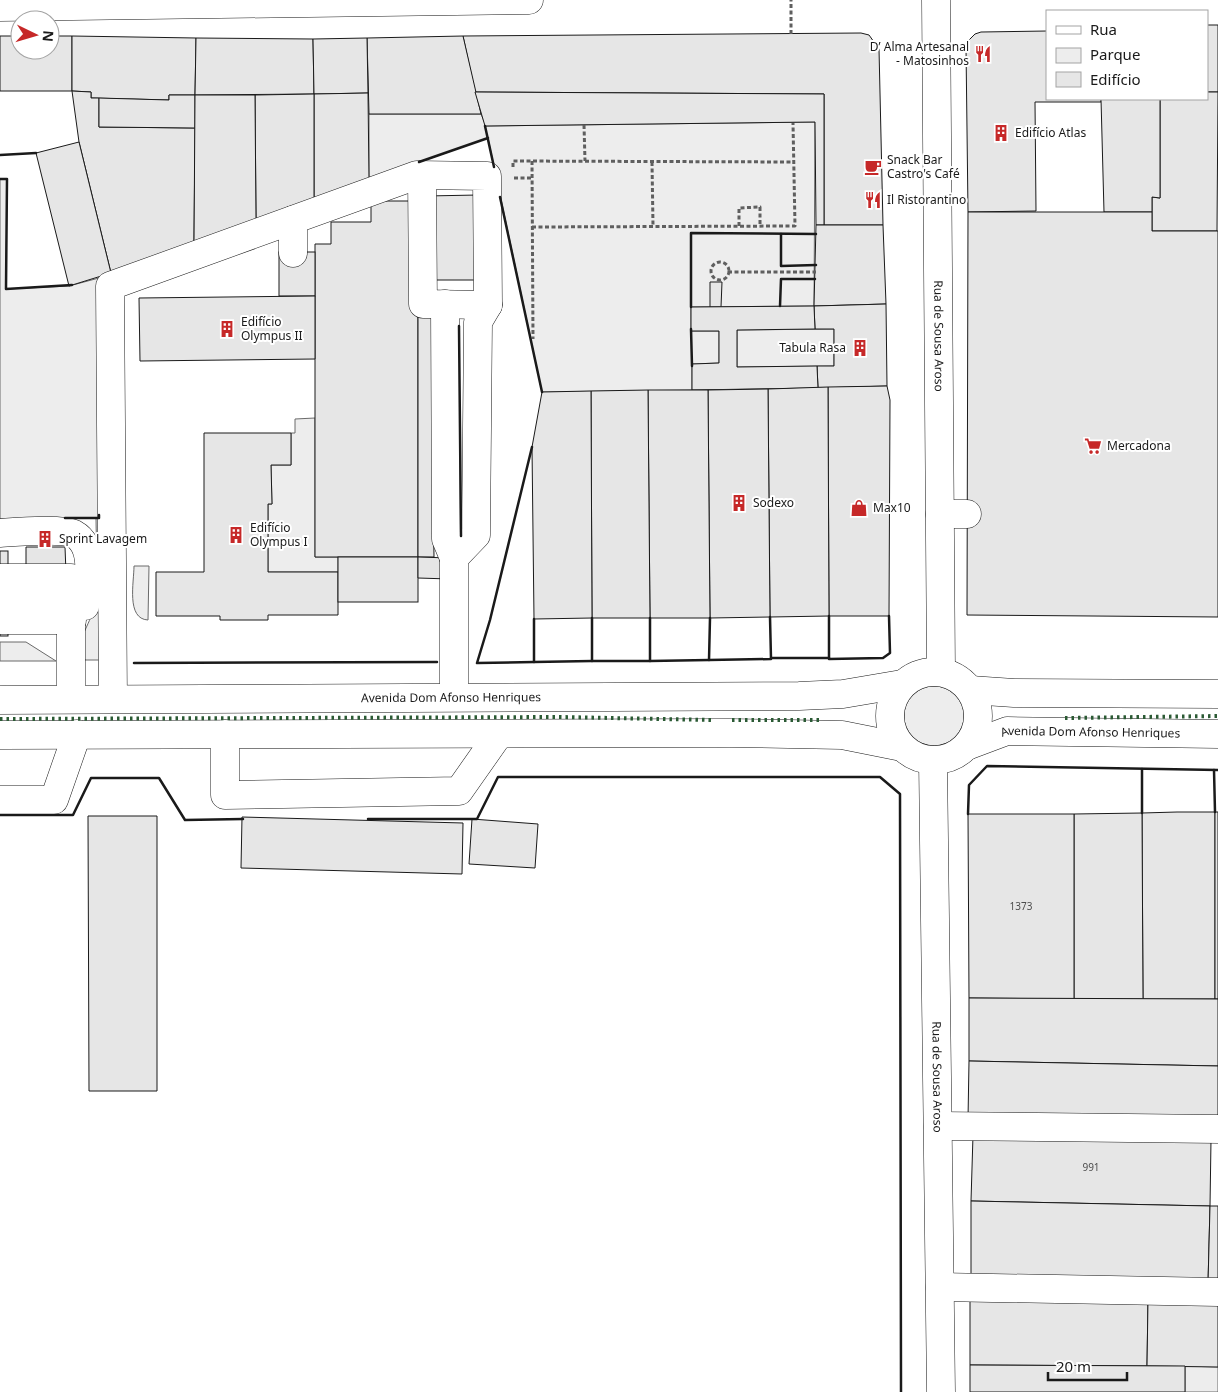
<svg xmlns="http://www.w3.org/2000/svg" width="1218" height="1392" viewBox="0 0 1218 1392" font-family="'Noto Sans',sans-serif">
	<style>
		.green { fill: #ededed; stroke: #6a6a6a }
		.building { fill: #e6e6e6; stroke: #1a1a1a }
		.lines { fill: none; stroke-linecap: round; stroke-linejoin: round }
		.minor-casing { stroke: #1a1a1a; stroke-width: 29 }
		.major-casing { stroke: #1a1a1a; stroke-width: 29 }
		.path { stroke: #5f5f5f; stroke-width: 3; stroke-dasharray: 4 2.5; stroke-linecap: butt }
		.minor { stroke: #fff; stroke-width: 28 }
		.major { stroke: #fff; stroke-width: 28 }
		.hedge { stroke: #2b5a34; stroke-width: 4; stroke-dasharray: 2.5 4; stroke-linecap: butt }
		.wall { stroke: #1a1a1a; stroke-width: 2.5 }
		.labels { text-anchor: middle; stroke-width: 4; stroke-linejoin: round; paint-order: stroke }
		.number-label { font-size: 10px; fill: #4d4d4d }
		.poi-label { font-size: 12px; fill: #1a1a1a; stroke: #fff; text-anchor: start }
		.street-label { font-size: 12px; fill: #1a1a1a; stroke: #fff }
	</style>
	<rect width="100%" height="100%" fill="#fff"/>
	<g class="green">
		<path d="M369,114H481L486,126L815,122L814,306L691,307V331H719V363L692,364V390L542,392L488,138L369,180Z"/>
		<path d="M0,179H7L6,289L69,286L99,278L102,660H85C74,638 90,628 94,606C100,578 96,547 96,518L0,519Z"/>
		<path d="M834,329V366L737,367V330Z"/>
		<path d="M315,418V557H338V572H268V504H272L271,465H291V433H295V419Z"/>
		<path d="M149,566L148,620C126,619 134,582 134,566Z"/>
		<path d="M0,642H26L56,661H0Z"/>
		<circle cx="934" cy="716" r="30"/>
		<path d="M1185,1366L1218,1367V1392H1185Z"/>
	</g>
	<g class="building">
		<rect x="1207" y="25" width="11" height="67"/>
		<path d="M1047,31V99H1101V102H1035L1036,211L968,212L966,48L968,41L975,34L981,32Z"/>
		<path d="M861,33L869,35L879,49L883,225H824V94L475,92L463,36Z"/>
		<path d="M0,36H20V50H50V36H72V91H0Z"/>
		<path d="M72,36L196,38L195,95H169V100L91,98V92L72,91Z"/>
		<path d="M463,36L481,114H369L367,38Z"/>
		<path d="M196,38L313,39L314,94L195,95Z"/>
		<path d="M367,38L368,93L314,94L313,39Z"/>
		<path d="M72,91L91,92V98H99V127L195,128L194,242L111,273L79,142Z"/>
		<path d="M475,92L824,94V225H816L815,122L485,126Z"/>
		<path d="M1207,92H1218L1217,231H1152V197L1160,198V99H1207Z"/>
		<path d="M368,93L369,180L314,200V94Z"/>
		<path d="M314,94V200L256,220L255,95Z"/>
		<path d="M169,95H195V128L99,127V98L169,100Z"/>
		<path d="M195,95H255L256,220L194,242Z"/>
		<path d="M1101,99H1160V198L1152,197V212H1104Z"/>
		<path d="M79,142L111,273L69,286L36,153Z"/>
		<path d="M478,195L479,280H427L426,196Z"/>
		<path d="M371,201H418V557H315V244H331V222H371Z"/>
		<path d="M968,212H1152V231H1218V617L967,615Z"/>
		<path d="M816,225H883L886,304L814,306Z"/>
		<rect x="279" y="252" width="36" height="44"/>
		<path d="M710,282H722L721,307H710Z"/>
		<path d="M315,296V359L140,361L139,298Z"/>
		<path d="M886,304L887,386L818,388L817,366H834V329H815L814,306Z"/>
		<path d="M814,306L815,329L737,330V367L817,366L818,388L692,390V364L719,363V331H691V307Z"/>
		<path d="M418,316H443L433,488L434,557H418Z"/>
		<path d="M887,386L890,400L889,616H829L828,387Z"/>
		<path d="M828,387L829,616L770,617L768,389Z"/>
		<path d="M768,389L770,617L710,618L708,390Z"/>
		<path d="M648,390H708L710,618H650Z"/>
		<path d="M648,390L650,618H592L591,391Z"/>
		<path d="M591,391L592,618L534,619L532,447L542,392Z"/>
		<path d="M204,433H291V465H271L272,504H268V572H338V615H268V620H220V616H156V572H204Z"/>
		<path d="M26,547H65L66,573L26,574Z"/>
		<rect x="0" y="551" width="8" height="85"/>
		<rect x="338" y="557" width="80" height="45"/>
		<path d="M418,557L450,558V579L418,578Z"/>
		<path d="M1177,812H1215V999H1143L1142,813Z"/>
		<rect x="1215" y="812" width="3" height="187"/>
		<path d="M1142,813L1143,999H1074V814Z"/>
		<path d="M968,814H1074V999L969,998Z"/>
		<path d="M88,816H157V1091H89Z"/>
		<path d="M242,817L463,823L462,874L241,868Z"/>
		<path d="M472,819L538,824L535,868L469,864Z"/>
		<path d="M969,998L1218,999V1066L969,1061Z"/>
		<path d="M969,1061L1218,1066V1122L968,1119Z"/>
		<path d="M973,1135L1211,1140L1210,1206L971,1201Z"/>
		<path d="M971,1201L1210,1206L1208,1284L971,1280Z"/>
		<path d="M1210,1206H1218V1285L1208,1284Z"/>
		<path d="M970,1296L1148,1299L1147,1366L970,1365Z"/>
		<path d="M1148,1299L1218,1300V1367L1147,1366Z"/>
		<path d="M970,1365L1185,1366V1392H970Z"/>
	</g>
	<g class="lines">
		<g class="minor-casing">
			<g id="minor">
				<path id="s1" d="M936,0L941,672"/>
				<path d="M0,7L529,0"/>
				<path d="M422,175L423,304L488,305"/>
				<path d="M293,253V220"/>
				<path d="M445,304L446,539L454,558"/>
				<path d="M940,514H967"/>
				<path d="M0,533C16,532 61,528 74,534C96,546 89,586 85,606"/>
				<path d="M0,578H71V699"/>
				<path d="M0,601H60"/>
				<path d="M0,620H72"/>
				<path d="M113,699L110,286L417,175L487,176L488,305L478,322L476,535L454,558V697"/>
				<path d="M225,734V795L459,791L499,734"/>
				<path id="s2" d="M933,761L941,1392"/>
				<path d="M0,800H54L77,734"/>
				<path d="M938,1126L1218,1129"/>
				<path d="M940,1287L1218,1292"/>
			</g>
		</g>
		<g class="major-casing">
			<g id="major">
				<circle cx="934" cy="716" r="44"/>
				<path d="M970,690L1014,693L1218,694"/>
				<path id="s3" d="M0,700L799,696L843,694L902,684"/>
				<path d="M0,735L729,733L842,735L902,747"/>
				<path id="s4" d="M967,746L1007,731L1218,734"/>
			</g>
		</g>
		<g class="path">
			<path d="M791,34V0"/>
			<path d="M584,125L585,161"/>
			<path d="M532,161L533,339"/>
			<path d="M652,162L653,226"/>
			<path d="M513,167V161L794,162"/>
			<path d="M514,178H532"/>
			<path d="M739,226V208L760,207V226"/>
			<path d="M532,227L795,226L793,123"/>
			<circle cx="720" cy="271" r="9"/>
			<path d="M728,272H816"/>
		</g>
		<use href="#minor" class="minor"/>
		<use href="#major" class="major"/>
		<g class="hedge">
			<path d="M1065,718L1218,716"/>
			<path d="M0,719L560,717L713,720"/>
			<path d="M732,720H822"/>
		</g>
		<g class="wall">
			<path d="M485,126L494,167"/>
			<path d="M0,155L36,153"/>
			<path d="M419,162L488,138"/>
			<path d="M0,179H7L6,289L72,285"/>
			<path d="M500,197L542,392"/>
			<path d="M781,234V266L816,265"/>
			<path d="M780,306L781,279H815"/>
			<path d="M691,307V233L816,234"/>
			<path d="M459,326L461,536"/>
			<path d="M691,329L692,366"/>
			<path d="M532,447L490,620L477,663L534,662"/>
			<path d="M65,518H99V515"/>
			<path d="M829,616V659L883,658L890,653L889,616"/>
			<path d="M592,618V661H650"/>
			<path d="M650,618V661L709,660"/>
			<path d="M710,618L709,660L771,659L770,617"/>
			<path d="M534,619V662L592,661"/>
			<path d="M771,658H829"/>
			<path d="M134,663L437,662"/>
			<path d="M1214,770L1215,812"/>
			<path d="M1142,813V769"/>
			<path d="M968,814L969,785L987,766L1218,770"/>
			<path d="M0,815H73L91,778H159L185,820L243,819"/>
			<path d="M368,819H477L498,777H880L900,794L901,1392"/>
		</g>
	</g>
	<defs>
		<g id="restaurant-bare" transform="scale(1.35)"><path d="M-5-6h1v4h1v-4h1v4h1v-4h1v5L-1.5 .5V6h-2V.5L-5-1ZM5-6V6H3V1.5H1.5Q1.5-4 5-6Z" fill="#c62828" stroke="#fff" stroke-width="2.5" paint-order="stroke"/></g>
		<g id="building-bare" transform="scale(1.35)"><path d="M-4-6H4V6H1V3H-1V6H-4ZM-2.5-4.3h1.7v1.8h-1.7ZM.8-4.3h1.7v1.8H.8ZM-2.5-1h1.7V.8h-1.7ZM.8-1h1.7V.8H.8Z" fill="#c62828" stroke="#fff" stroke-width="2.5" paint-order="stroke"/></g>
		<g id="cafe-bare" transform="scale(1.35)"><path d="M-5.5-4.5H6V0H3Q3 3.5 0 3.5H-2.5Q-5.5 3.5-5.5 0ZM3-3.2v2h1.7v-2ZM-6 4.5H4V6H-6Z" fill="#c62828" stroke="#fff" stroke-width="2.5" paint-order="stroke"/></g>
		<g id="supermarket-bare" transform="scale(1.35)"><path d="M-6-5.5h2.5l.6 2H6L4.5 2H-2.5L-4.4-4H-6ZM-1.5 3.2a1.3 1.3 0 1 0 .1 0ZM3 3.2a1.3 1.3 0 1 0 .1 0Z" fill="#c62828" stroke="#fff" stroke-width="2.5" paint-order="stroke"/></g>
		<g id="shop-bare" transform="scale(1.35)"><path d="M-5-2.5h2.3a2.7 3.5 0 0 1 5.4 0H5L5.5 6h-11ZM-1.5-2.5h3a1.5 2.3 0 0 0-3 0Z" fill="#c62828" stroke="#fff" stroke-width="2.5" paint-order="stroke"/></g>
	</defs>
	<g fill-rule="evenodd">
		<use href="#restaurant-bare" x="983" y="54"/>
		<use href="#building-bare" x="1001" y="133"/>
		<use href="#cafe-bare" x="873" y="167"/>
		<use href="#restaurant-bare" x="873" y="200"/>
		<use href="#building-bare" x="227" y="329"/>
		<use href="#building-bare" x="860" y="348"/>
		<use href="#supermarket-bare" x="1093" y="446"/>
		<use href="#building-bare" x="739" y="503"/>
		<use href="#shop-bare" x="859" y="508"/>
		<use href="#building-bare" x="236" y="535"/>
		<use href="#building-bare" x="45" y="539"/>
	</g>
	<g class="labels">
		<g class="number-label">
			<text x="1021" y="910">1373</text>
			<text x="1091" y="1171">991</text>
		</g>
		<g class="poi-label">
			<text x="969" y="51" text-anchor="end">D’ Alma Artesanal<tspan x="969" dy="14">- Matosinhos</tspan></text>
			<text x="1015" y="137">Edifício Atlas</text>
			<text x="887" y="164">Snack Bar<tspan x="887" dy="14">Castro's Café</tspan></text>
			<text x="887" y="204">Il Ristorantino</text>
			<text x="241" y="326">Edifício<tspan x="241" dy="14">Olympus II</tspan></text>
			<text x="846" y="352" text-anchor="end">Tabula Rasa</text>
			<text x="1107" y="450">Mercadona</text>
			<text x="753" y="507">Sodexo</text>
			<text x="873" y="512">Max10</text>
			<text x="250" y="532">Edifício<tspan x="250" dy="14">Olympus I</tspan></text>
			<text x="59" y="543">Sprint Lavagem</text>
		</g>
		<g class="street-label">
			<text dy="4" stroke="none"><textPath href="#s1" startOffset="336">Rua de Sousa Aroso</textPath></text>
			<text dy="4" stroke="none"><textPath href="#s3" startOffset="451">Avenida Dom Afonso Henriques</textPath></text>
			<text dy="4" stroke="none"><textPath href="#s4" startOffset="126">Avenida Dom Afonso Henriques</textPath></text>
			<text dy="4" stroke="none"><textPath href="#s2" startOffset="316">Rua de Sousa Aroso</textPath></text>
		</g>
	</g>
	<rect x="1046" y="10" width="162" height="90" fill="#ffffff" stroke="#a3a3a3"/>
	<rect x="1056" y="26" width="25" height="8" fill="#ffffff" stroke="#a3a3a3"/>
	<text x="1090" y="35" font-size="15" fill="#1a1a1a">Rua</text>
	<rect x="1056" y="48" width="25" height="15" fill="#ededed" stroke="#a3a3a3"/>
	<text x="1090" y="60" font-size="15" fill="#1a1a1a">Parque</text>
	<rect x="1056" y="72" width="25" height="15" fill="#e6e6e6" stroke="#a3a3a3"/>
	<text x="1090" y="85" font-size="15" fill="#1a1a1a">Edifício</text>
	<g transform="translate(35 35) rotate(95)"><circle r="24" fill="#ffffff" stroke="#a3a3a3"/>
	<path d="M0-4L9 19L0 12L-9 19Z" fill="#c62828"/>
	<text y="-8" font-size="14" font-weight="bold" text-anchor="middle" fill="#1a1a1a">N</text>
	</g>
	<path d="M1048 1372v8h79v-8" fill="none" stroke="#1a1a1a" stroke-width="2.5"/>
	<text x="1056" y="1372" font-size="15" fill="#1a1a1a" stroke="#ffffff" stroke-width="4" paint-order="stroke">20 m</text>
</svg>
